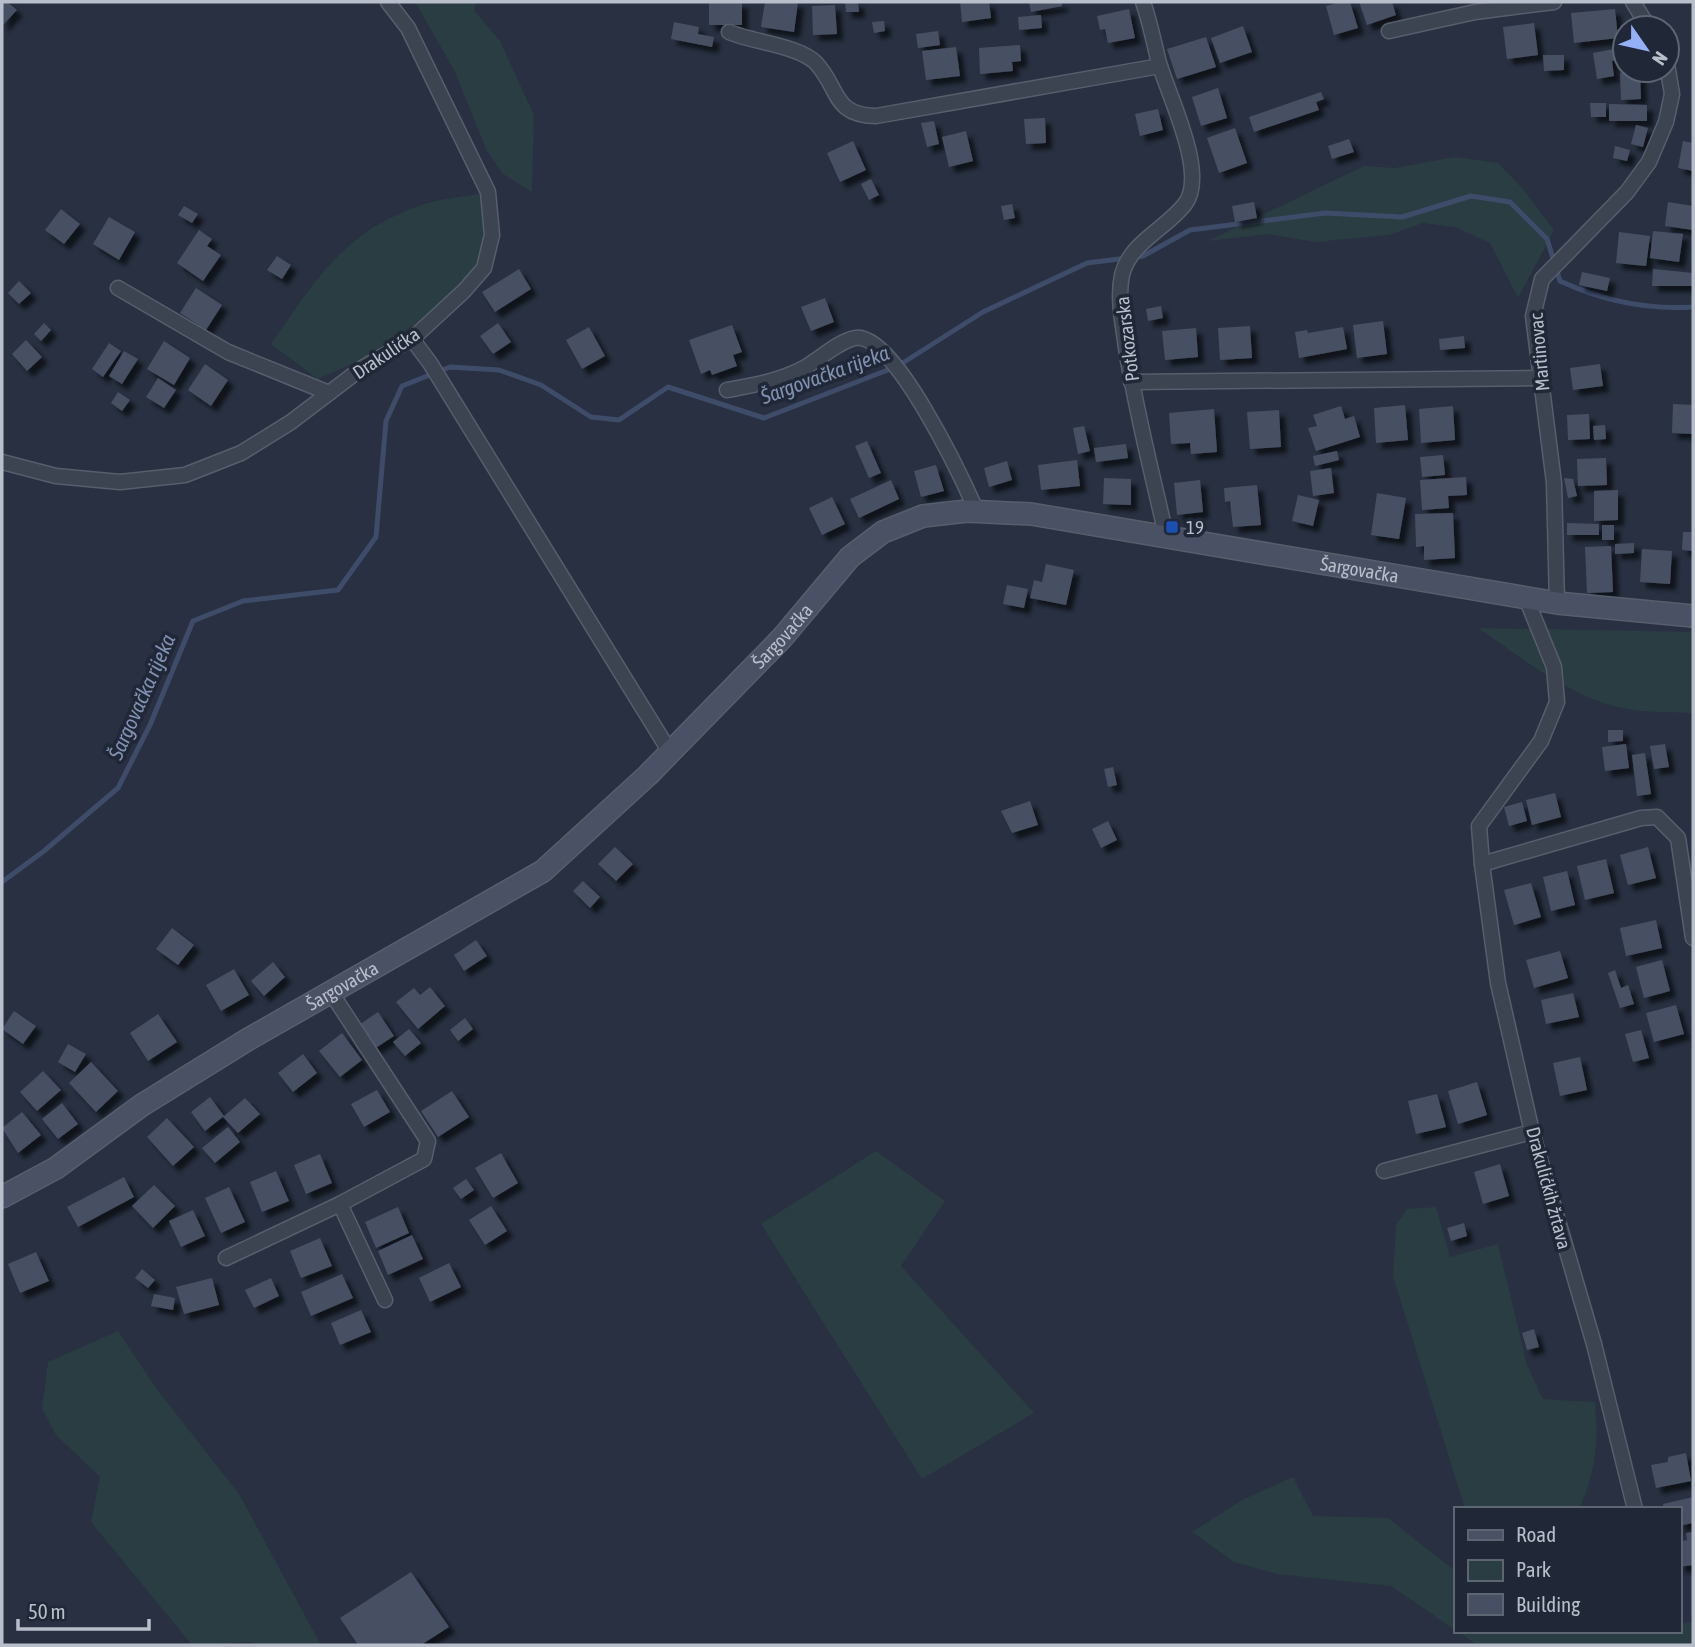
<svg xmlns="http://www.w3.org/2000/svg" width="1695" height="1647" viewBox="0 0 1695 1647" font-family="'Asap Condensed',sans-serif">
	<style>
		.green { fill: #2a3d42 }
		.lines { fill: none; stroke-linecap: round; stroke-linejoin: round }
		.stream { stroke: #3e4c6a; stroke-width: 5 }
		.building { fill: #475063; filter: url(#shadow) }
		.street-casing { stroke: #575e6c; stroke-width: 17 }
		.secondary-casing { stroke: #575e6c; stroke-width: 24 }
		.street { stroke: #3c4351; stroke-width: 14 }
		.secondary { stroke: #4a5164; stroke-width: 21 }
		.transit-dot { fill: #1a4fb4; stroke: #202837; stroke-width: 2.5 }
		.labels { text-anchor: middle; stroke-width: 7; stroke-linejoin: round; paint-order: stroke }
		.street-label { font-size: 19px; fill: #b9becb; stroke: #202837 }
		.poi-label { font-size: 19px; fill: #b9becb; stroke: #202837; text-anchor: start }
		.water-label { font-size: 21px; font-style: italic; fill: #8291b2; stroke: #202837 }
	</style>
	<defs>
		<filter id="shadow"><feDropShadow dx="6" dy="6" stdDeviation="2" flood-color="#0009"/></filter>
	</defs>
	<rect width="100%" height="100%" fill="#283041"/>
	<g class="green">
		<path d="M415,2H477L474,10L500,41L534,115L532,192L503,174L487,151L454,70Z"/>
		<path d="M1455,157L1498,163L1523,189L1554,230L1518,298L1490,243L1455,227L1423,223L1389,235L1315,242L1269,234L1208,241L1364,166L1395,168Z"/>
		<path d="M488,192L484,268L464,291L363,359L318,379L271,344C314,282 343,232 419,206C440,198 466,197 488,192Z"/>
		<path d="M1478,628L1693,632V713C1674,712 1653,713 1634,710C1575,702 1525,660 1478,628Z"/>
		<path d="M876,1151L945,1201L901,1266L1034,1413L922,1479L761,1224Z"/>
		<path d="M1436,1207L1450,1257L1498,1244L1527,1365L1543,1399L1595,1402C1599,1441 1596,1473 1579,1509H1465L1393,1276L1396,1225L1407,1209Z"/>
		<path d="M118,1331L156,1388L239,1494L321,1645H262L251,1642L192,1645L91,1522L100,1477L56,1435L42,1408L48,1362Z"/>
		<path d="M1293,1477L1313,1516L1388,1518L1455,1571V1630L1391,1586L1277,1574L1234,1562L1192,1532L1244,1499Z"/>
		<path d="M1693,1621V1645H1477L1457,1631H1679V1625Z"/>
	</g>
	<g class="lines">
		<path class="stream" d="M2,882L44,851L118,788L150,725L193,621L243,601L338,590L376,537L386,421L402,386L450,367L499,370L541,385L591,417L619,420L668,387L764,418L898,366L983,312L1087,263L1143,256L1190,230L1325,213L1402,217L1471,196L1510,202L1547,239L1560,281C1601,300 1647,310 1693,307"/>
	</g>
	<g class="building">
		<path d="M2,2H7L17,10L2,26Z"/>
		<rect x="709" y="2" width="33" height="23"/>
		<path d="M765,2H798L794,32L761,27Z"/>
		<path d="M845,2H858L859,12H846Z"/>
		<path d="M960,2H989L991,18L962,22Z"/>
		<path d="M1029,2H1062V6L1031,12Z"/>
		<path d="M1340,2H1350L1358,28L1334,35L1326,6Z"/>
		<path d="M1359,2H1392L1396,15L1367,25Z"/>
		<path d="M835,5L837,34L813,35L812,6Z"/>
		<path d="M1129,9L1135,38L1108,43L1105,29L1100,30L1097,16Z"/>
		<path d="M1615,9L1618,38L1574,43L1571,13Z"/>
		<path d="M1041,15L1042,28L1019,30L1018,17Z"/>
		<path d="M884,21L885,31L874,33L872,22Z"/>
		<path d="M674,22L699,27L698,34L714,37L712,47L671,39Z"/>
		<path d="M1534,23L1538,55L1507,59L1503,27Z"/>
		<path d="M1243,26L1252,52L1220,63L1211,38Z"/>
		<path d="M938,31L940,45L918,48L916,34Z"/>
		<path d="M1206,37L1216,67L1177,79L1167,49Z"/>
		<path d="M1020,45L1021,61L1012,62L1013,71L980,74L979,48Z"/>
		<path d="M956,47L960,76L926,80L922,51Z"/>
		<path d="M1625,47V59L1612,61L1614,76L1597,79L1593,53Z"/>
		<path d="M1543,55H1564V70L1544,71Z"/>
		<path d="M1640,72L1641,99L1621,100L1620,73Z"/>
		<path d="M1218,88L1227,118L1201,126L1192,97Z"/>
		<path d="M1321,92L1324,99L1316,102L1319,110L1254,132L1249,117Z"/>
		<path d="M1590,103H1606V117H1591Z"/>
		<path d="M1609,104L1647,105V121H1609Z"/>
		<path d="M1158,109L1163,130L1140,136L1135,114Z"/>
		<path d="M1045,118L1046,143L1026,144L1024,119Z"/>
		<path d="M934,121L939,144L927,147L921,123Z"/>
		<path d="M1636,125L1648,128L1643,147L1631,144Z"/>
		<path d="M1235,128L1247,163L1219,173L1207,138Z"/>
		<path d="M966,131L973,161L949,167L942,137Z"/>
		<path d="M1349,139L1354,152L1332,159L1328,146Z"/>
		<path d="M853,141L866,170L840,182L827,153Z"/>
		<path d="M1683,141L1693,143V171L1678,168Z"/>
		<path d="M1615,146L1630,150L1627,161L1613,158Z"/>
		<path d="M871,179L879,195L869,200L861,184Z"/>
		<path d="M1254,202L1257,218L1235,222L1232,206Z"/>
		<path d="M1668,202L1693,206V230L1665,226Z"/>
		<path d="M1012,204L1015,218L1004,220L1001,206Z"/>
		<path d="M184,206L198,214L192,223L178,215Z"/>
		<path d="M61,209L80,224L64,244L45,230Z"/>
		<path d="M109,217L135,232L119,260L93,244Z"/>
		<path d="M199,230L212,239L207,246L221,255L203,281L177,263Z"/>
		<path d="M1653,231L1683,234L1679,262L1650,258Z"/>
		<path d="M1619,232L1650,236L1646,266L1616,263Z"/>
		<path d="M277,256L291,265L282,279L267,270Z"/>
		<path d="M519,269L531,289L495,312L482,292Z"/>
		<path d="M1653,269L1693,273V286H1652Z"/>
		<path d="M1582,272L1610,278L1607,291L1579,285Z"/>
		<path d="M19,281L31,293L19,304L8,293Z"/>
		<path d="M196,288L222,305L206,330L180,313Z"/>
		<path d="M825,298L834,322L811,331L801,307Z"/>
		<path d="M1161,306L1163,318L1148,321L1146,309Z"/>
		<path d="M1383,321L1387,354L1357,358L1353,325Z"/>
		<path d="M44,323L51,330L41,341L34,334Z"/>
		<path d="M498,323L511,342L493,354L480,336Z"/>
		<path d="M732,325L742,352L733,355L737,366L712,375L710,370L701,374L689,340Z"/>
		<path d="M1250,326L1252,358L1220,360L1218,328Z"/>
		<path d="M589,327L605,356L582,369L566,340Z"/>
		<path d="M1343,327L1347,349L1299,358L1295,332L1307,330L1308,333Z"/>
		<path d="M1196,328L1198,357L1165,360L1162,331Z"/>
		<path d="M1464,336L1465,348L1440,350L1439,339Z"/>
		<path d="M26,340L42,357L27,371L12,354Z"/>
		<path d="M164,341L190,358L174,385L147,369Z"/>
		<path d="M109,343L121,351L103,377L92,369Z"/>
		<path d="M124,351L138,359L122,384L109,376Z"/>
		<path d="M205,364L228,380L211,406L188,390Z"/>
		<path d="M1600,364L1603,386L1573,390L1570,368Z"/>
		<path d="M158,378L176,390L164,408L146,397Z"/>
		<path d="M118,392L130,400L122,411L111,403Z"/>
		<path d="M1673,404L1693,405V434L1672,433Z"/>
		<path d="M1405,405L1408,440L1376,443L1374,408Z"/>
		<path d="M1341,406L1345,419L1354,416L1360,437L1316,451L1308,428L1317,426L1313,415Z"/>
		<path d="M1453,406L1455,440L1421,443L1419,409Z"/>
		<path d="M1214,409L1217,452L1191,454L1190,443L1171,444L1169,413Z"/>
		<path d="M1279,410L1281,447L1250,449L1247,412Z"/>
		<path d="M1589,414L1590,439L1568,440L1567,415Z"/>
		<path d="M1605,425L1606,439L1594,440L1593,426Z"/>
		<path d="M1084,426L1090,451L1078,454L1073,428Z"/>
		<path d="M867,441L881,473L869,478L855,446Z"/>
		<path d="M1126,444L1128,458L1096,462L1094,448Z"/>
		<path d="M1337,451L1339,460L1315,466L1313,456Z"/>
		<path d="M1443,455L1445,475L1422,477L1420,457Z"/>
		<path d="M1606,458L1607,485L1578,486L1577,459Z"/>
		<path d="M1077,460L1080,486L1041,490L1038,465Z"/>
		<path d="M1007,461L1012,480L989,487L984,468Z"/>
		<path d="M936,465L944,491L921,497L914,471Z"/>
		<path d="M1331,468L1334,493L1313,496L1310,471Z"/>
		<path d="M1466,477L1467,495L1448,496L1449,508L1422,510L1420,480Z"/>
		<path d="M1104,478L1131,479V505L1103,504Z"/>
		<path d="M1564,478L1573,479L1577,496L1568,498Z"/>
		<path d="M891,480L899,499L859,518L850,499Z"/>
		<path d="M1200,480L1203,512L1177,515L1174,483Z"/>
		<path d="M1257,485L1261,525L1233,527L1230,501L1225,502L1224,488Z"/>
		<path d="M1618,490V520L1594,521V491Z"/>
		<path d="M1377,493L1406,498L1399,539L1371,535Z"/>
		<path d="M1298,495L1319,500L1313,526L1292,521Z"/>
		<path d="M832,497L845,524L822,535L809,508Z"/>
		<path d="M1453,513L1455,558L1424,560V546L1416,547L1415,514Z"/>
		<path d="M1567,523L1599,524V535H1567Z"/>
		<rect x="1602" y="525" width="12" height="15"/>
		<path d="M1683,532H1693V551L1682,550Z"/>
		<path d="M1634,543V553L1615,554V544Z"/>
		<path d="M1611,546L1613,592L1587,593L1585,547Z"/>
		<path d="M1642,549L1672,551L1670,584L1640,582Z"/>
		<path d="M1046,564L1074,570L1066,605L1030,598L1034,580L1042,582Z"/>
		<path d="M1007,585L1028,589L1024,608L1003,604Z"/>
		<path d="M1608,730H1623V741L1608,742Z"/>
		<path d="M1626,744L1629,768L1605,771L1602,747Z"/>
		<path d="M1665,744L1669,767L1654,769L1650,746Z"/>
		<path d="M1645,753L1651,794L1637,796L1632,755Z"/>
		<path d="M1113,767L1117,785L1108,787L1104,769Z"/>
		<path d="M1555,793L1561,817L1532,825L1526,800Z"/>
		<path d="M1030,801L1038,825L1012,833L1001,811Z"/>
		<path d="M1522,802L1527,821L1509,826L1504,807Z"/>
		<path d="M1108,821L1117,840L1101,848L1092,829Z"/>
		<path d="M615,847L633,864L616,881L598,864Z"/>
		<path d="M1648,847L1656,878L1628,885L1620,855Z"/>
		<path d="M1606,859L1614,893L1585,900L1577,866Z"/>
		<path d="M1567,871L1575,905L1551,911L1543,877Z"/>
		<path d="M583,881L600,897L590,908L573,891Z"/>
		<path d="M1531,883L1541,917L1514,925L1504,890Z"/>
		<path d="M1656,920L1662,948L1626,956L1620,928Z"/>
		<path d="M172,928L194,945L178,965L156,949Z"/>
		<path d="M476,940L487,956L464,971L454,955Z"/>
		<path d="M1560,951L1568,978L1534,988L1526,960Z"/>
		<path d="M1662,960L1670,991L1644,998L1636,967Z"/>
		<path d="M273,962L285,977L264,996L251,981Z"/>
		<path d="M234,969L249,995L221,1011L206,985Z"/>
		<path d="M1615,970L1621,988L1628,985L1634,1004L1620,1008L1608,973Z"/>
		<path d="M430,987L445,1006L418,1029L396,1002L414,988L420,995Z"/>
		<path d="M1573,993L1579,1017L1546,1024L1541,1000Z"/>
		<path d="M1676,1005L1684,1034L1654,1042L1646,1013Z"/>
		<path d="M14,1011L36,1026L23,1044L2,1029Z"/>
		<path d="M378,1012L394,1036L374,1049L359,1025Z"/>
		<path d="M158,1014L177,1042L148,1061L130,1033Z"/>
		<path d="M465,1018L473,1029L458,1041L450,1030Z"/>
		<path d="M409,1029L421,1043L405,1056L393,1042Z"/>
		<path d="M1641,1030L1649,1058L1633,1062L1625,1034Z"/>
		<path d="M342,1033L362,1060L340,1077L319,1051Z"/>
		<path d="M68,1044L86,1054L75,1072L58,1062Z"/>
		<path d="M303,1054L317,1073L293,1092L278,1073Z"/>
		<path d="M1580,1057L1587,1090L1560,1096L1553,1063Z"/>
		<path d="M91,1062L118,1091L96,1112L69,1083Z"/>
		<path d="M43,1071L61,1090L37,1111L20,1092Z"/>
		<path d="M1477,1082L1487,1115L1458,1124L1448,1091Z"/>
		<path d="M377,1090L390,1112L364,1127L351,1104Z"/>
		<path d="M452,1091L469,1117L438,1137L421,1111Z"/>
		<path d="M1437,1094L1446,1127L1416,1134L1408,1101Z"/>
		<path d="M210,1097L224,1116L205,1131L191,1112Z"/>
		<path d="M245,1098L260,1114L238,1133L223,1117Z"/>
		<path d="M62,1103L78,1124L58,1139L42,1119Z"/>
		<path d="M22,1112L41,1135L18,1153L2,1128Z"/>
		<path d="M167,1118L194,1147L173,1166L147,1137Z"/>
		<path d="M228,1127L240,1142L215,1163L202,1148Z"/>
		<path d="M501,1153L518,1183L493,1198L475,1168Z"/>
		<path d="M320,1154L332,1183L306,1194L294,1165Z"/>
		<path d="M1500,1164L1509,1196L1483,1204L1474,1172Z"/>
		<path d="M276,1171L289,1201L262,1212L250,1182Z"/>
		<path d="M124,1177L134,1197L78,1227L67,1207Z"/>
		<path d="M466,1179L474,1190L461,1199L453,1188Z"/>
		<path d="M154,1185L175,1206L153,1228L132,1206Z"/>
		<path d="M229,1187L245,1222L221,1233L205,1198Z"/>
		<path d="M491,1206L507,1231L485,1245L469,1220Z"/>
		<path d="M398,1207L409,1233L376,1248L365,1222Z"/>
		<path d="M193,1210L205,1236L181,1247L169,1221Z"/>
		<path d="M1464,1223L1467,1236L1451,1241L1447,1228Z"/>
		<path d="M412,1235L423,1259L388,1275L378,1251Z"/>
		<path d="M320,1238L332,1266L301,1278L290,1251Z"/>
		<path d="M36,1252L49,1281L20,1293L8,1264Z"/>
		<path d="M449,1263L461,1287L430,1302L419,1278Z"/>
		<path d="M142,1269L155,1280L148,1288L135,1278Z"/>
		<path d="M342,1274L353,1298L311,1316L301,1292Z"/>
		<path d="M212,1278L219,1305L184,1314L176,1287Z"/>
		<path d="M271,1278L279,1296L254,1308L245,1290Z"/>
		<path d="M154,1294L175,1298L173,1310L151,1306Z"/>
		<path d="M361,1310L371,1332L340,1345L331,1323Z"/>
		<path d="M1534,1329L1539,1347L1527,1350L1522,1333Z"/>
		<path d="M1686,1453L1691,1481L1656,1488L1651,1465L1668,1462V1457Z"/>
		<path d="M1693,1497V1523L1679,1526V1509H1664L1663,1504Z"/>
		<path d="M1693,1532V1565L1679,1567V1542L1687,1540L1686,1533Z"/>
		<path d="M411,1572L449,1627L421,1645H358L340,1618Z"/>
	</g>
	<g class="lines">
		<g class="street-casing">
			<g id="street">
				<path d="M1143,2C1150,22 1154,43 1159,63C1169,97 1208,174 1185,204C1166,229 1130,242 1122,275C1117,299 1123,324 1126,348C1136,413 1153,476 1167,540"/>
				<path d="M1633,2L1649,28"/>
				<path d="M1389,31L1475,12L1554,2"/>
				<path d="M729,32C752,42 800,46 816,63C840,89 832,115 876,116L1160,66"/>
				<path d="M118,288L228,352L329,393"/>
				<path d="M412,339L430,363L670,752"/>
				<path d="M1131,382L1541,378"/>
				<path d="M727,390C754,385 780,381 804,368C820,359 837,342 855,338C893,330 963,480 977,512"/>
				<path d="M2,462L56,476L120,482L185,475L241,453L291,422L362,368L412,339L464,291L484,268L492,235L488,192L408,28L388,2"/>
				<path d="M1526,598L1554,667L1557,702L1541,741L1479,826L1482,864L1498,983L1532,1132L1594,1344L1635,1509"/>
				<path d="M1557,603L1554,483L1533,316L1542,279L1627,192L1649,162L1666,122L1672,94L1667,64"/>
				<path d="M1482,864L1641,818L1657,817L1678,838L1693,938"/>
				<path d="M1384,1171L1532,1132"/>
				<path d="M340,1204L385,1300"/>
				<path d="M226,1258L340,1204L424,1159L428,1141L332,994"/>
			</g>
		</g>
		<g class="secondary-casing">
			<g id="secondary">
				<path id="s1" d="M2,1197L56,1168L142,1105L247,1040L543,871L648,775L782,638L850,557L883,532L923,516L967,511L1031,514L1557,603L1693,616"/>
			</g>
		</g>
		<use href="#street" class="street"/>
		<use href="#secondary" class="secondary"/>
	</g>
	<rect class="transit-dot" x="1165" y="520" width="14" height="14" rx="3.5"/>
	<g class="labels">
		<g class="street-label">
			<text transform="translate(1127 339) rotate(-97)" y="7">Potkozarska</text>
			<text transform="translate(1539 352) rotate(-95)" y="7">Martinovac</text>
			<text transform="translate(386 353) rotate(-34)" y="7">Drakulićka</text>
			<text dy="7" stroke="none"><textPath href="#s1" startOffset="1598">Šargovačka</textPath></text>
			<text dy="7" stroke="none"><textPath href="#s1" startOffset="968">Šargovačka</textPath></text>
			<text dy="7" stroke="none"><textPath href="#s1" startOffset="401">Šargovačka</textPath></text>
			<text transform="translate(1549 1188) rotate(75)" y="7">Drakulićkih žrtava</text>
		</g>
		<g class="poi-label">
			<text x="1186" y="534">19</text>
		</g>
		<g class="water-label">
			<text transform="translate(825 375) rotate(-20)" y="7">Šargovačka rijeka</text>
			<text transform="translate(142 697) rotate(-66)" y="7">Šargovačka rijeka</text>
		</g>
	</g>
	<rect width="1695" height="1647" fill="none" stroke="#b9becb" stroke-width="7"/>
	<rect x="1454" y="1507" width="228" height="126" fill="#202837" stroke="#5d6472" stroke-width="2"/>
	<rect x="1468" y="1530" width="35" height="10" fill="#4a5164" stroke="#5d6472" stroke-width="2"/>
	<text x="1516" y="1542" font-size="21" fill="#b9becb">Road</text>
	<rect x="1468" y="1560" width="35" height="21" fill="#2a3d42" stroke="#5d6472" stroke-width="2"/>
	<text x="1516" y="1577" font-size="21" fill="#b9becb">Park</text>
	<rect x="1468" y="1594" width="35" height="21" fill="#475063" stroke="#5d6472" stroke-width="2"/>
	<text x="1516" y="1612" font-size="21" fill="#b9becb">Building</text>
	<g transform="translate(1646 49) rotate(124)"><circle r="33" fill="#202837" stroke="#5d6472" stroke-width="2"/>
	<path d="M0-5L12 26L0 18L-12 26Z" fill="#95b1f5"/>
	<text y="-10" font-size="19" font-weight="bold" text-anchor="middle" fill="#b9becb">N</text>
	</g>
	<path d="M18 1619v10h131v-10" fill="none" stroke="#b9becb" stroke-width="3.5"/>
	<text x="28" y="1619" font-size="21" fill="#b9becb" stroke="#202837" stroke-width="5" paint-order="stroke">50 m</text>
</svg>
